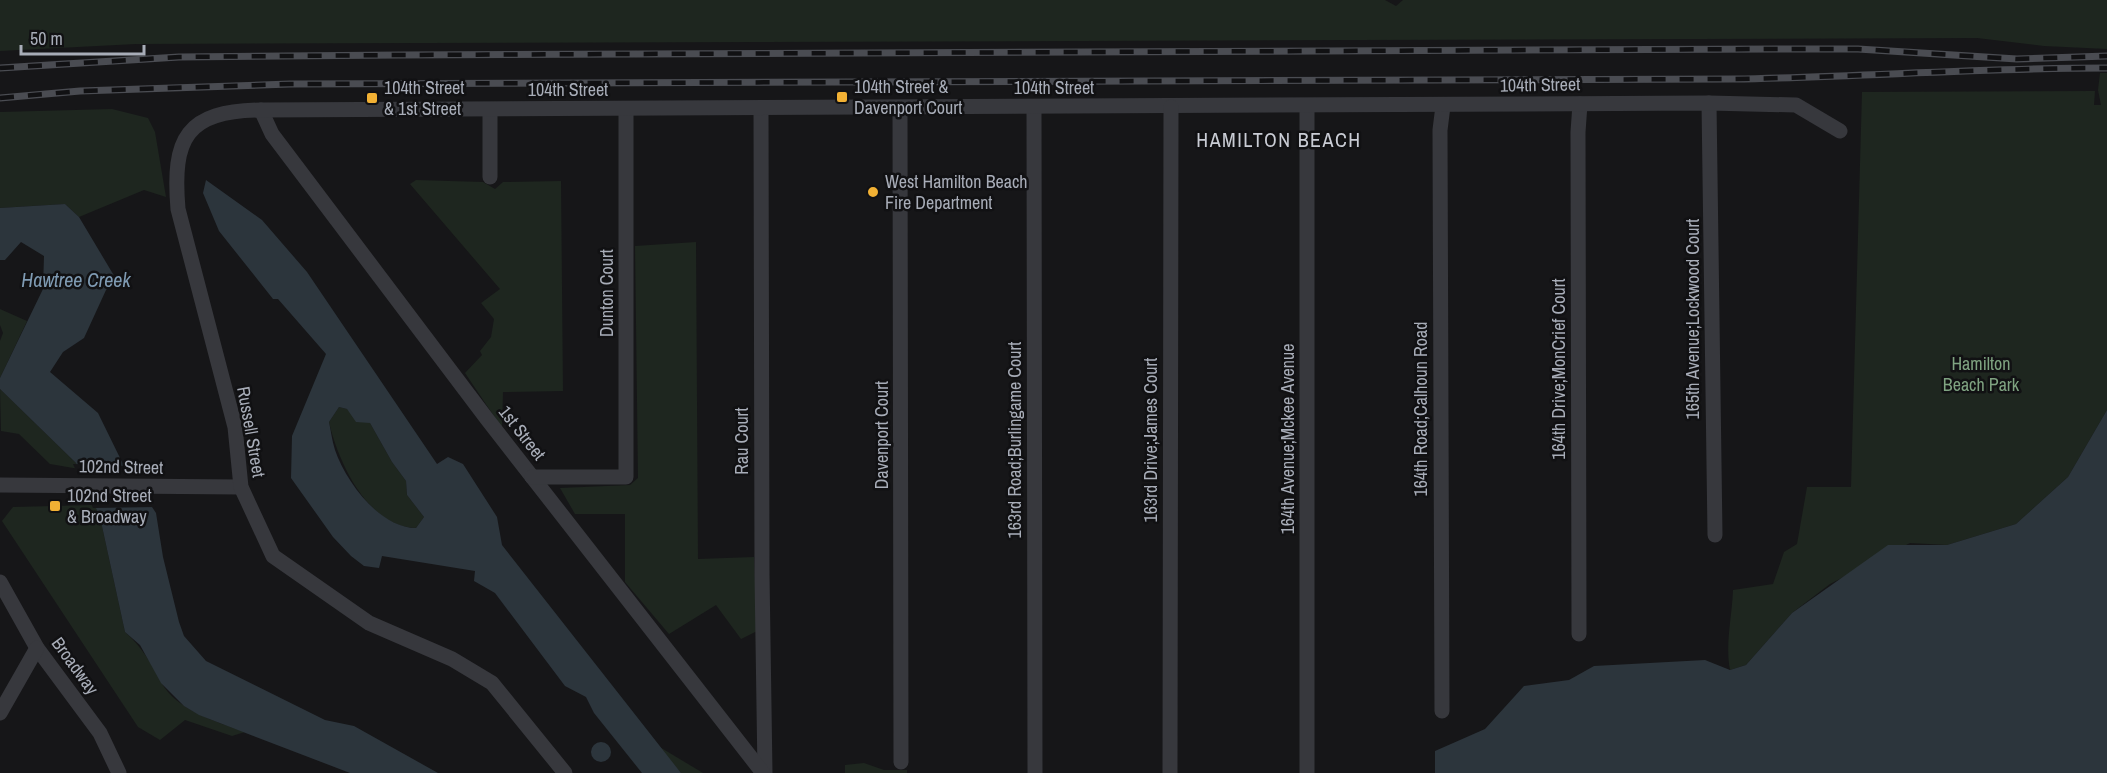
<svg xmlns="http://www.w3.org/2000/svg" width="2107" height="773" viewBox="0 0 2107 773" font-family="'Archivo Narrow',sans-serif">
	<style>
		.green { fill: #1e261f }
		.water { fill: #2c353c; fill-rule: evenodd }
		.pier { fill: #161618 }
		.lines { fill: none; stroke-linecap: round; stroke-linejoin: round }
		.street { stroke: #37383d; stroke-width: 15 }
		.rail-casing { stroke: #4a4c52; stroke-width: 7 }
		.rail { stroke: #111113; stroke-width: 4.5; stroke-dasharray: 14; stroke-linecap: butt }
		.poi-dot { fill: #f2b134; stroke: #111113; stroke-width: 2 }
		.labels { text-anchor: middle; stroke-width: 5; stroke-linejoin: round; paint-order: stroke }
		.street-label { font-size: 18px; fill: #a8adb8; stroke: #111113 }
		.poi-label { font-size: 18px; fill: #a8adb8; stroke: #111113; text-anchor: start }
		.park-label { font-size: 18px; fill: #7fa381; stroke: #111113 }
		.neighbourhood-label { font-size: 20px; letter-spacing: 1.5px; fill: #c9ccd4; stroke: #111113 }
		.water-label { font-size: 20px; font-style: italic; fill: #7f9bb3; stroke: #111113 }
	</style>
	<rect width="100%" height="100%" fill="#161618"/>
	<g class="green">
		<path d="M0,0H1385L1396,6L1403,0H2107V49L2044,46L1977,38L136,44L0,51Z"/>
		<path d="M2100,73H2107V410L2068,477L2016,524L1947,545L1910,543L1830,584L1792,613L1746,665L1730,670C1725,644 1732,617 1733,590L1773,584L1784,552L1797,544L1807,487H1851L1862,92L2095,91L2094,105H2101L2098,90Z"/>
		<path d="M112,109L148,118L155,132L166,197L144,190L79,217L65,204L0,208V112Z"/>
		<path d="M416,180L483,182L495,189L503,182L561,181L563,391L503,392L502,428L465,373L482,355L480,351L491,337L494,319L481,303L500,289L410,184Z"/>
		<path d="M696,242L698,559L754,557L757,631L741,639L716,605L669,634L625,582V514H575L560,488L630,485L638,478L635,246Z"/>
		<path d="M0,309L27,321L0,378V341L3,333L0,325Z"/>
		<path d="M0,389L76,463L79,469L50,464L19,434L1,431Z"/>
		<path d="M339,407L347,409L370,423L392,462L406,481L407,495L424,517L416,528C368,527 338,462 329,422Z"/>
		<path d="M95,505L100,517L125,632C142,647 151,663 161,682C176,710 217,722 245,732L232,736L185,720L160,740L138,727L2,521L13,507Z"/>
		<path d="M658,746L703,773H681Z"/>
		<path d="M864,763L884,770H907V773H845V765Z"/>
	</g>
	<g class="water">
		<path d="M206,180L262,220L307,272L437,464L448,457L463,464L497,517L502,545L681,773H642L594,713L586,697L565,686L495,593L474,581L475,571L382,556L379,568L364,566L351,556L333,537L291,478L292,436L326,354L278,299H273L219,231L203,193ZM339,407L347,409L356,422L370,423L392,462L406,481L407,495L424,517L416,528C380,528 346,482 335,450C332,441 331,431 329,422Z"/>
		<path d="M65,204L79,217L116,279L106,290L84,338L63,352L50,372L98,413L122,462L156,513L163,557L179,622L184,636L206,661L325,720L354,726L438,773H350L199,715L184,706L161,683L140,645L125,632L100,517L76,463L0,389V378L43,289L44,256L21,242L5,260H0V208Z"/>
		<path d="M2107,410V773H1435V751L1485,729L1524,686L1569,680L1594,666L1705,660L1730,670L1746,665L1792,613L1888,545H1947L2016,524L2068,477Z"/>
		<circle cx="601" cy="752" r="10"/>
	</g>
	<path class="pier" d="M73,464L128,466L156,507L93,508Z"/>
	<g class="lines">
		<g class="street">
			<path d="M1709,103L1715,535"/>
			<path d="M1307,106V773"/>
			<path d="M1034,107L1035,773"/>
			<path d="M900,108L901,762"/>
			<path d="M761,109L762,574L765,773"/>
			<path d="M261,110L272,134L487,419L763,773"/>
			<path d="M490,110V177"/>
			<path d="M532,477H626V110"/>
			<path d="M0,485L241,487"/>
			<path d="M0,582L37,648L100,733L119,773"/>
			<path d="M1579,634L1578,132L1580,104"/>
			<path d="M1442,711L1440,130L1443,106"/>
			<path d="M0,713L37,648"/>
			<path d="M565,773L492,683L452,659L369,623L273,556L241,487L235,427L178,209C172,138 186,111 261,110L1709,103L1796,105L1840,131"/>
			<path d="M1170,773L1171,107"/>
		</g>
		<g class="rail-casing">
			<g id="rail">
				<path d="M0,68L179,57L399,55L1777,49H1858L2017,59L2107,56"/>
				<path d="M0,98L80,91L290,84L1734,79C1859,77 1982,68 2107,68"/>
			</g>
		</g>
		<use href="#rail" class="rail"/>
	</g>
	<g class="poi-dot">
		<rect x="836" y="91" width="12" height="12" rx="3"/>
		<rect x="366" y="92" width="12" height="12" rx="3"/>
		<circle cx="873" cy="192" r="6"/>
		<rect x="49" y="500" width="12" height="12" rx="3"/>
	</g>
	<g class="labels">
		<g class="street-label">
			<text transform="translate(1540 85) rotate(-1)" y="6">104th Street</text>
			<text x="1054" y="94">104th Street</text>
			<text x="568" y="96">104th Street</text>
			<text transform="translate(607 293) rotate(-90)" y="6">Dunton Court</text>
			<text transform="translate(1693 319) rotate(-90)" y="6">165th Avenue;Lockwood Court</text>
			<text transform="translate(1559 369) rotate(-90)" y="6">164th Drive;MonCrief Court</text>
			<text transform="translate(1421 409) rotate(-90)" y="6">164th Road;Calhoun Road</text>
			<text transform="translate(251 432) rotate(80)" y="6">Russell Street</text>
			<text transform="translate(522 433) rotate(52)" y="6">1st Street</text>
			<text transform="translate(882 435) rotate(-90)" y="6">Davenport Court</text>
			<text transform="translate(1288 439) rotate(-90)" y="6">164th Avenue;Mckee Avenue</text>
			<text transform="translate(1015 440) rotate(-90)" y="6">163rd Road;Burlingame Court</text>
			<text transform="translate(1151 440) rotate(-90)" y="6">163rd Drive;James Court</text>
			<text transform="translate(742 441) rotate(-90)" y="6">Rau Court</text>
			<text transform="translate(121 467) rotate(1)" y="6">102nd Street</text>
			<text transform="translate(75 666) rotate(54)" y="6">Broadway</text>
		</g>
		<g class="poi-label">
			<text x="854" y="93">104th Street &amp;<tspan x="854" dy="21">Davenport Court</tspan></text>
			<text x="384" y="94">104th Street<tspan x="384" dy="21">&amp; 1st Street</tspan></text>
			<text x="885" y="188">West Hamilton Beach<tspan x="885" dy="21">Fire Department</tspan></text>
			<text x="67" y="502">102nd Street<tspan x="67" dy="21">&amp; Broadway</tspan></text>
		</g>
		<g class="park-label">
			<text x="1981" y="370">Hamilton<tspan x="1981" dy="21">Beach Park</tspan></text>
		</g>
		<g class="neighbourhood-label">
			<text x="1279" y="147">HAMILTON BEACH</text>
		</g>
		<g class="water-label">
			<text x="76" y="287">Hawtree Creek</text>
		</g>
	</g>
	<path d="M21 45v9h123v-9" fill="none" stroke="#a8adb8" stroke-width="3"/>
	<text x="30" y="45" font-size="18" fill="#a8adb8" stroke="#111113" stroke-width="4.5" paint-order="stroke">50 m</text>
</svg>
